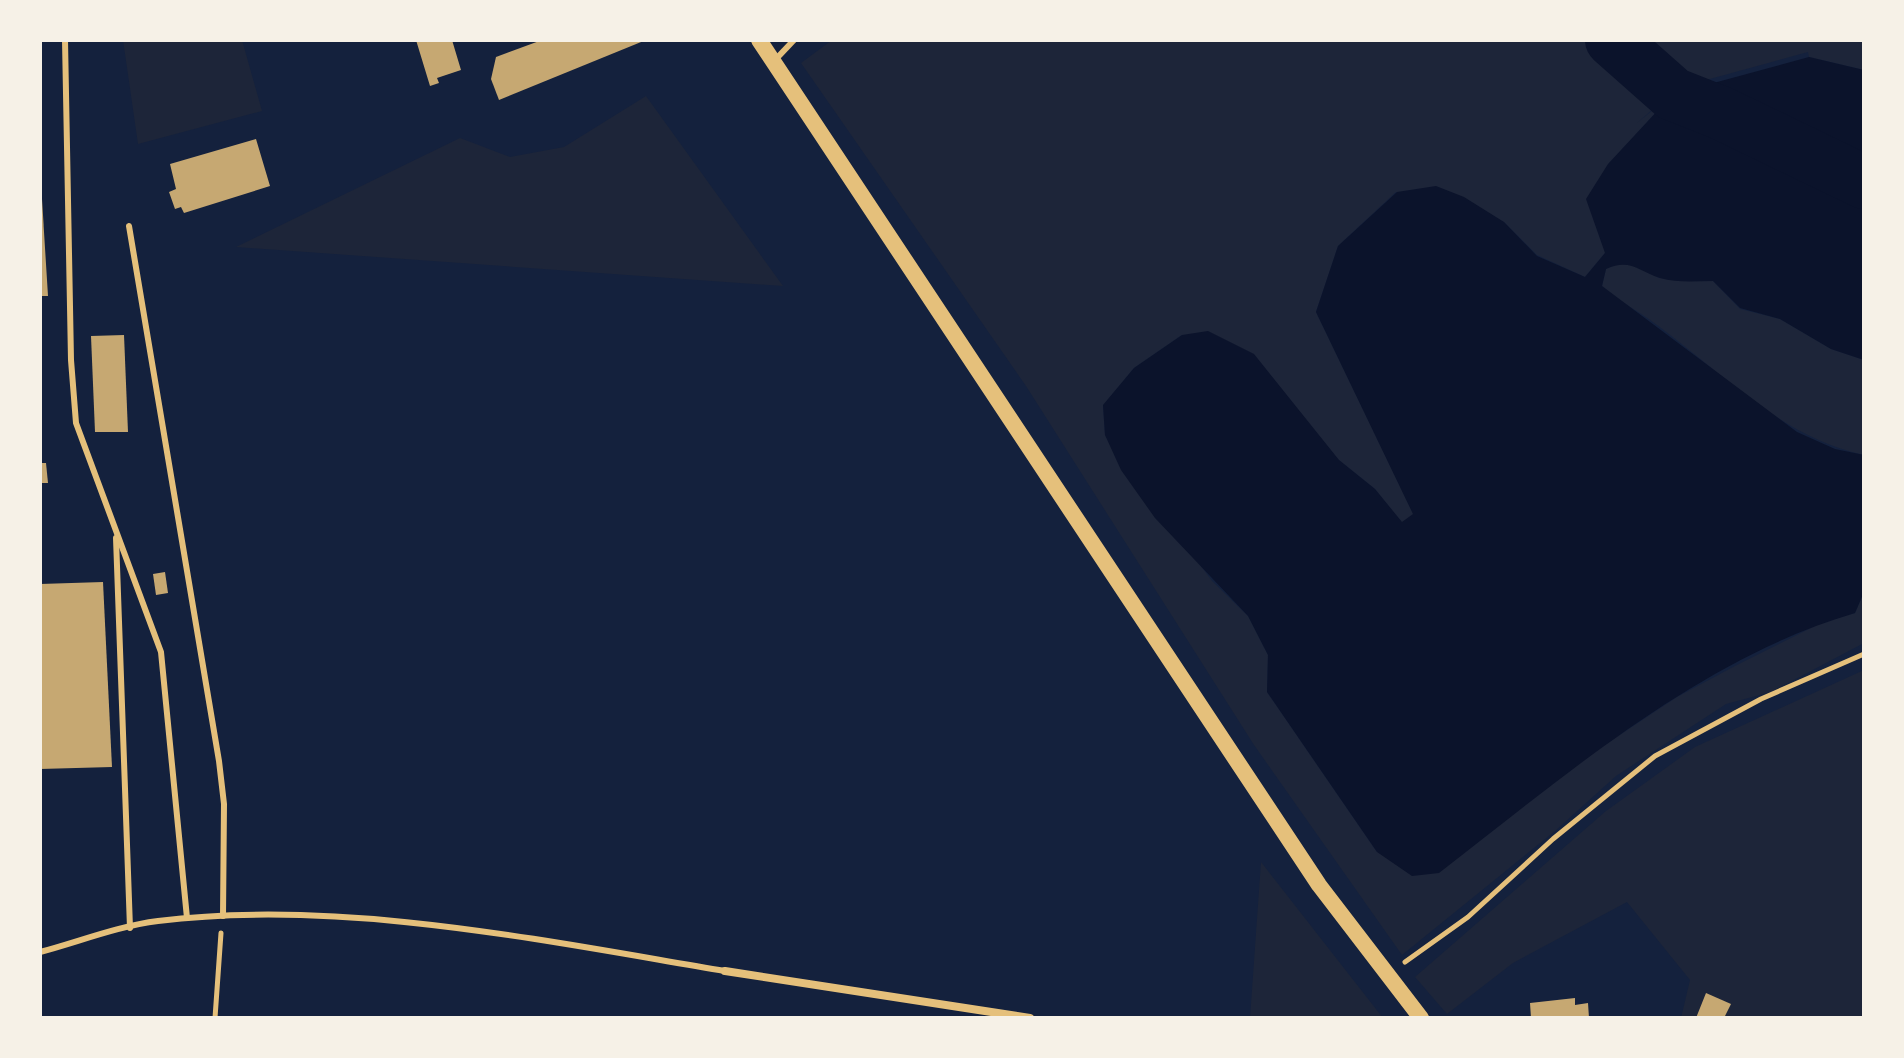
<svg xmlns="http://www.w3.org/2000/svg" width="1904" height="1058" viewBox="0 0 1904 1058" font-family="'Space Grotesk',sans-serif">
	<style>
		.green { fill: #1d2539 }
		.water { fill: #0b132b }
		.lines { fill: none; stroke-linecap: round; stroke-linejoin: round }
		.river { stroke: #0b132b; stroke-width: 54 }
		.building { fill: #c6a872 }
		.path { stroke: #e5c07b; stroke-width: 5 }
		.service { stroke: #e5c07b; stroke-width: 6 }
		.minor { stroke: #e5c07b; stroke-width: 8 }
		.secondary { stroke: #e5c07b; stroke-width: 16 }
	</style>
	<rect width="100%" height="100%" fill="#14213d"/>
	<g class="green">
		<path d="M123,40H242L262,111L138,144Z"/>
		<path d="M832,40H1864V70L1809,57L1808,52L1677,88L1637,123L1673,94L1608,165L1605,253L1585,277L1537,255L1504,222L1396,192L1338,246L1316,312L1414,515L1401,523L1375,489L1182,335L1134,368L1103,406L1105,435L1212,581L1248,616L1268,655L1267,692L1377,852L1600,748L1677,697L1735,666L1821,623L1855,613L1864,592V643L1771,692L1726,704L1616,776L1555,831L1402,955L1254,745L1026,386L801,63Z"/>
		<path d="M646,96L783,286L236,247L460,138L510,157L564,147Z"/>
		<path d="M1621,262L1640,267L1659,278L1713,281L1740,309L1780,319L1831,349L1864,360V455C1779,436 1725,375 1657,325C1639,311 1619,302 1602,286L1606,269Z"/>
		<path d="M1864,670V1018H1681L1690,980L1627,902L1513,963L1447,1014L1415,977L1606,811L1695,747Z"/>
		<path d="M1261,862L1383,1018H1250Z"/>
	</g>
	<path class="water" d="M1809,57L1864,70V360L1831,349L1780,319L1740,308L1713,281C1696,281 1677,283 1660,278C1638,271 1630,258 1606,269L1602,286L1797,432L1835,449L1864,455V592L1855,613C1699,659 1566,775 1439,873L1412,876L1377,852L1267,692L1268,655L1248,616L1155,518L1121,470L1105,435L1103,405L1134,368L1182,335L1208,331L1254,354L1339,460L1375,489L1402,522L1413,514L1316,312L1338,246L1397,192L1436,186L1464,197L1504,222L1537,256L1585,277L1605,253L1586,199L1608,164L1673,94Z"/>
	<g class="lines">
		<path class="river" d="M1612,40L1673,94L1721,113L1864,182"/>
	</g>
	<g class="building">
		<path d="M416,40H452L461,70L437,78L439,83L430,86Z"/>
		<path d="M542,40H646L499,100L491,79L496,57Z"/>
		<path d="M256,139L270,186L184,213L181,207L175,209L169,192L176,189L170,164Z"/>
		<path d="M40,167L48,296H40Z"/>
		<path d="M124,335L128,432H95L91,336Z"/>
		<path d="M40,463H46L48,483H40Z"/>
		<path d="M165,572L168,593L156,595L153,574Z"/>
		<path d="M103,582L112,767L40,769V584Z"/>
		<path d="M1706,993L1731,1004L1724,1018H1696Z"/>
		<path d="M1575,998V1005L1588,1003L1589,1018H1531L1530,1003Z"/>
	</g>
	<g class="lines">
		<g class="path">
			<path d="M1405,962L1468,917L1553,839L1655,756L1761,699L1864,654"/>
			<path d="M215,1018L221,933"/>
		</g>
		<g class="service">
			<path d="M65,40L71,360L76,423L161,652L187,918"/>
			<path d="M776,59L794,40"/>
			<path d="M129,226L219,761L224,804L223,916"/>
			<path d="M116,538L130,928"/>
			<path d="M40,952C78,942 118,926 158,921C340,898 545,941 725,971"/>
		</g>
		<path class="minor" d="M725,971L1030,1018"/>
		<path class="secondary" d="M759,40L1319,885L1421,1018"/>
	</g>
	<rect width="1904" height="1058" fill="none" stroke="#f6f1e7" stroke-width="84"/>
</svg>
